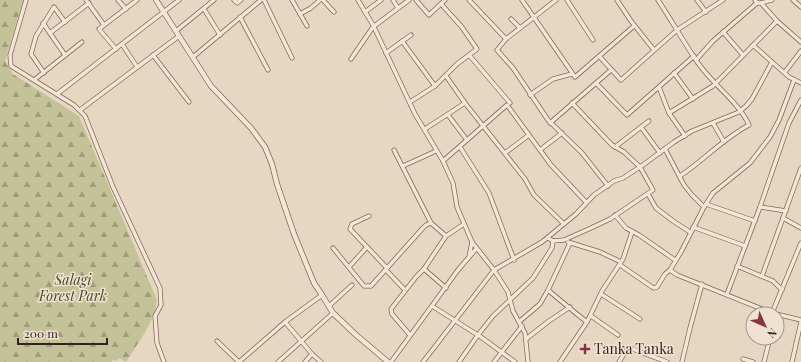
<svg xmlns="http://www.w3.org/2000/svg" width="801" height="362" viewBox="0 0 801 362" font-family="'Playfair Display',serif">
	<style>
		.forest { fill: url(#forest-firs) }
		.lines { fill: none; stroke-linecap: round; stroke-linejoin: round }
		.minor-casing { stroke: #7f695c; stroke-width: 5 }
		.tertiary-casing { stroke: #7f695c; stroke-width: 6 }
		.minor { stroke: #f4e5d4; stroke-width: 3.5 }
		.tertiary { stroke: #f4e5d4; stroke-width: 4.5 }
		.poi-dot { fill: #873340; stroke: #f0e2d1; stroke-width: 1.5 }
		.labels { text-anchor: middle; stroke-width: 3; stroke-linejoin: round; paint-order: stroke }
		.park-label { font-size: 14px; font-style: italic; fill: #474b27; stroke: #f0e2d1 }
		.poi-label { font-size: 14px; fill: #31241e; stroke: #f0e2d1; text-anchor: start }
	</style>
	<defs>
		<pattern id="forest-firs" width="22" height="20" patternUnits="userSpaceOnUse"><rect width="22" height="20" fill="#c4c298"/><path d="M5 1l3.5 6h-7zM16 11l3.5 6h-7z" fill="#a09d7b"/></pattern>
	</defs>
	<rect width="100%" height="100%" fill="#e7d7c2"/>
	<path class="forest" d="M0,0H23L5,61L13,74L79,116L157,300C154,323 138,343 126,362L119,358L117,361L113,360L112,362H0Z"/>
	<g class="lines">
		<g class="minor-casing">
			<g id="minor">
				<path d="M26,0L10,55L11,66L74,105L85,116L113,187L160,288L161,305L155,316L157,343L164,362"/>
				<path d="M86,0L104,25"/>
				<path d="M118,0L126,9"/>
				<path d="M234,0L237,3L241,0"/>
				<path d="M264,0L292,58"/>
				<path d="M292,0L307,26"/>
				<path d="M323,0L334,12"/>
				<path d="M358,0L373,25L415,114L443,161L453,183L457,207L472,242L494,270L508,292L513,311L525,333L528,362"/>
				<path d="M393,0L398,8"/>
				<path d="M416,0L429,15L445,0"/>
				<path d="M469,0L506,39"/>
				<path d="M522,0L575,77L634,26"/>
				<path d="M556,0L506,39L497,50L513,68L548,120L582,153L608,186"/>
				<path d="M567,0L593,40"/>
				<path d="M617,0L631,21L654,50"/>
				<path d="M658,0C672,21 684,43 698,63C713,85 738,101 749,125C724,138 704,160 680,176"/>
				<path d="M697,0L706,12"/>
				<path d="M755,0L757,3H761L777,21L801,42"/>
				<path d="M793,0L801,7"/>
				<path d="M761,3L772,0"/>
				<path d="M204,9L220,35"/>
				<path d="M365,12L381,0"/>
				<path d="M300,14L311,8L320,0"/>
				<path d="M240,17L268,70"/>
				<path d="M511,19L520,28"/>
				<path d="M43,23L65,55"/>
				<path d="M176,31L214,0"/>
				<path d="M723,32L743,55"/>
				<path d="M50,33L89,3"/>
				<path d="M402,41L435,86"/>
				<path d="M122,44L137,67"/>
				<path d="M116,49L99,29L137,0"/>
				<path d="M386,53L411,35"/>
				<path d="M153,55L189,102"/>
				<path d="M469,55L510,103"/>
				<path d="M599,56L621,80L677,30L723,0"/>
				<path d="M193,57L261,0"/>
				<path d="M351,59L373,27L409,0"/>
				<path d="M696,60L713,41L757,3"/>
				<path d="M772,62L789,77L801,83"/>
				<path d="M785,72L801,51"/>
				<path d="M44,73L31,54L36,36L54,7L65,22"/>
				<path d="M674,73L693,99"/>
				<path d="M446,76L465,103L525,179L534,195L564,224"/>
				<path d="M34,80L82,42"/>
				<path d="M596,83L627,115L694,56"/>
				<path d="M659,87L669,113L685,136"/>
				<path d="M57,94L179,0"/>
				<path d="M530,95L553,79L572,74"/>
				<path d="M410,102L435,86L457,64L477,49L461,26L441,4"/>
				<path d="M80,110L179,36"/>
				<path d="M669,113L713,86L777,21"/>
				<path d="M448,115L467,140"/>
				<path d="M550,123L611,70"/>
				<path d="M713,123L724,142"/>
				<path d="M641,127L660,153"/>
				<path d="M425,129L465,103"/>
				<path d="M460,147L489,193L514,260"/>
				<path d="M615,147L649,121"/>
				<path d="M665,149L684,185L692,195L704,207"/>
				<path d="M394,150L431,223L446,236"/>
				<path d="M540,150L562,133"/>
				<path d="M505,153L529,135"/>
				<path d="M443,161L507,105L551,165L586,202"/>
				<path d="M403,166L436,151"/>
				<path d="M648,194L656,208L673,221L690,232"/>
				<path d="M706,204L755,221"/>
				<path d="M760,207L786,211"/>
				<path d="M615,215L626,228L639,235L675,260"/>
				<path d="M369,216L352,224L350,229L387,268"/>
				<path d="M783,218L801,228"/>
				<path d="M693,227L745,246"/>
				<path d="M548,238L553,241L564,240L591,228L610,219L653,190L640,167L624,152L612,145L572,103"/>
				<path d="M568,242L600,252L621,262"/>
				<path d="M333,248L364,286H371L422,229L426,225L431,223"/>
				<path d="M469,257L472,242"/>
				<path d="M620,265L652,287L654,288L657,287L665,274L670,270L681,252L704,207L713,193L750,163L770,137L779,120L794,80"/>
				<path d="M737,266L773,281L782,290"/>
				<path d="M349,267L367,247"/>
				<path d="M424,269L446,288"/>
				<path d="M386,270L405,290"/>
				<path d="M670,270L677,275L772,313L801,320"/>
				<path d="M762,276L801,168"/>
				<path d="M548,290C561,301 574,312 587,322"/>
				<path d="M601,294L640,319"/>
				<path d="M727,294L760,207L789,123L801,100"/>
				<path d="M329,306L352,285"/>
				<path d="M432,306L481,337L515,362"/>
				<path d="M772,313L801,243"/>
				<path d="M591,316L618,335"/>
				<path d="M520,321L540,304L548,290L570,243"/>
				<path d="M285,322L312,354L321,362"/>
				<path d="M410,335L392,314L391,309L416,277L424,269L446,236L464,224"/>
				<path d="M526,339L549,321L570,307"/>
				<path d="M217,341L239,362"/>
				<path d="M743,359L753,362"/>
				<path d="M239,362L285,322L322,295"/>
				<path d="M278,362L333,313"/>
				<path d="M305,362L312,354"/>
				<path d="M391,362L458,270L476,249"/>
				<path d="M423,362L494,270L542,242L576,214L594,195L614,181L623,178L643,165L674,142L692,131L739,112L746,106L752,99L772,62L753,45"/>
				<path d="M459,362L478,335L493,316L533,278L552,248L553,241"/>
				<path d="M494,362L522,326"/>
				<path d="M560,362L587,322L602,291L623,259L632,232"/>
				<path d="M619,362L627,349L630,348L667,362"/>
				<path d="M682,362L690,328L702,284"/>
				<path d="M764,362L770,338"/>
				<path d="M792,362L801,322"/>
			</g>
		</g>
		<g class="tertiary-casing">
			<path id="tertiary" d="M156,0L211,86L251,128L265,147L272,164L277,184L294,234L314,283L322,295L333,313L355,334L388,362"/>
		</g>
		<use href="#minor" class="minor"/>
		<use href="#tertiary" class="tertiary"/>
	</g>
	<path class="poi-dot" d="M583 343h4v4h4v4h-4v4h-4v-4h-4v-4h4z"/>
	<g class="labels">
		<g class="park-label">
			<text x="73" y="285">Salagi<tspan x="73" dy="16">Forest Park</tspan></text>
		</g>
		<g class="poi-label">
			<text x="594" y="354">Tanka Tanka</text>
		</g>
	</g>
	<g transform="translate(765 326) rotate(135)"><circle r="19" fill="#f0e2d1" stroke="#a49689"/>
	<path d="M0-3L7 15L0 10L-7 15Z" fill="#873340"/>
	<text y="-6" font-size="11" font-weight="bold" text-anchor="middle" fill="#31241e">N</text>
	</g>
	<path d="M18 338v6h89v-6" fill="none" stroke="#31241e" stroke-width="2"/>
	<text x="24" y="338" font-size="12" fill="#31241e" stroke="#f0e2d1" stroke-width="3" paint-order="stroke">200 m</text>
</svg>
